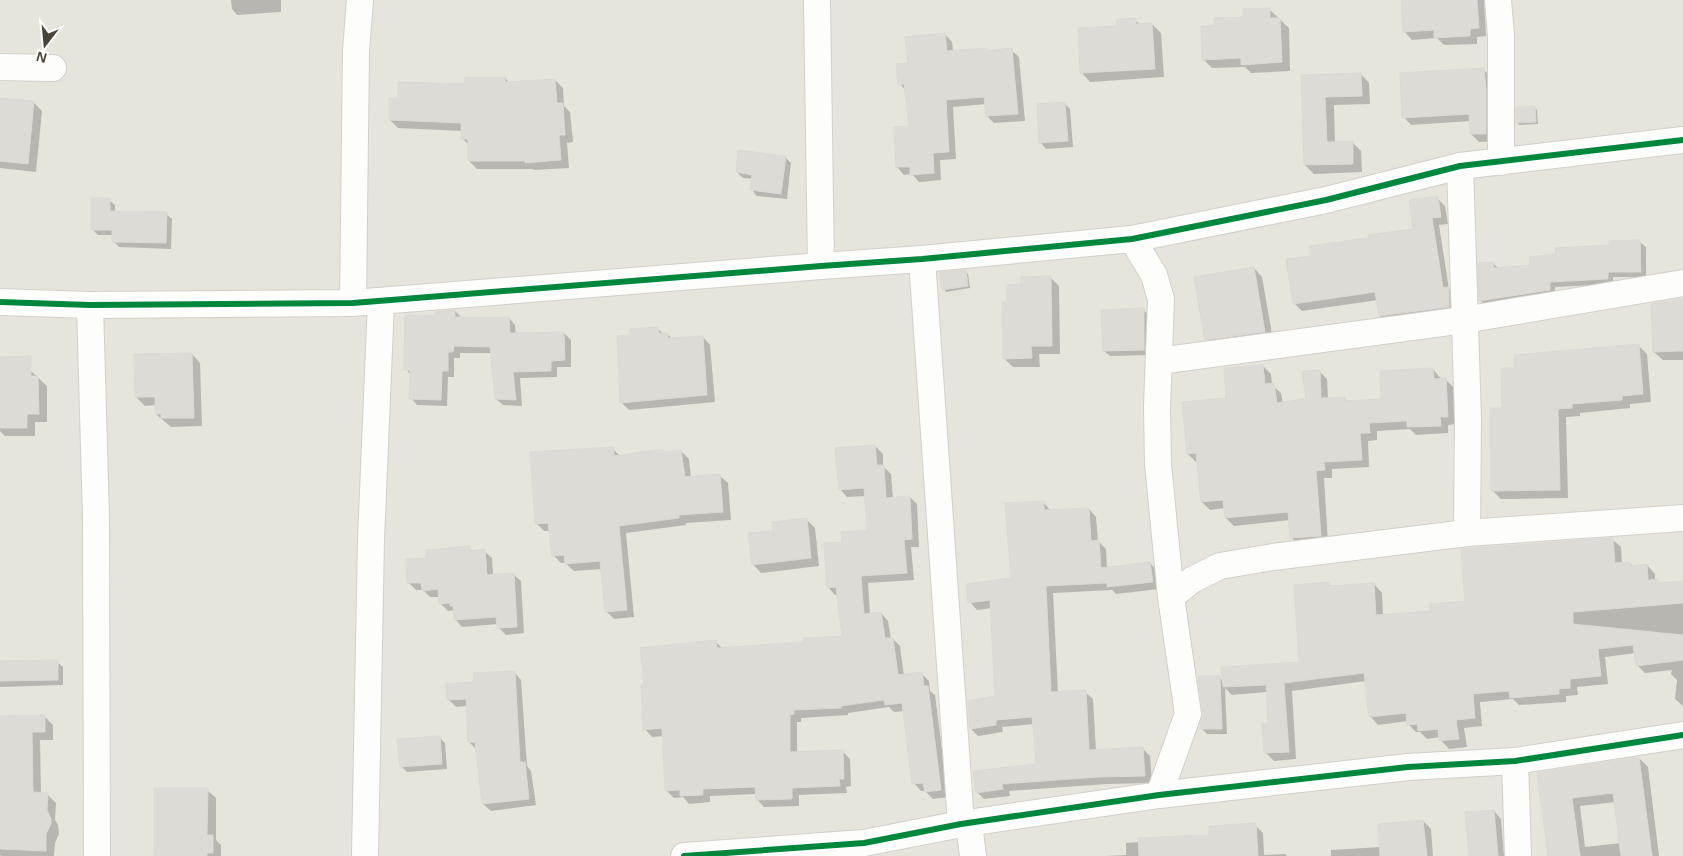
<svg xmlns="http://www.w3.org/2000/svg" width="1683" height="856" viewBox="0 0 1683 856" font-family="Helvetica,sans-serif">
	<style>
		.residential { fill: #e7e4dc }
		.shadow { fill: #0003; fill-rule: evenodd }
		.building { fill: #dedbd6; stroke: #dcd9d4 }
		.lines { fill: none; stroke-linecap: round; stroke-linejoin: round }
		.minor-casing { stroke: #d2d0cb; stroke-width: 28 }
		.minor { stroke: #fdfdfc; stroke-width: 26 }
		.cycleway-casing { stroke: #fff; stroke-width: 9 }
		.cycleway { stroke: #00873e; stroke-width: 6 }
	</style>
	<rect width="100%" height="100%" fill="#f4f2ee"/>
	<rect class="residential" x="0" y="0" width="1683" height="856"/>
	<g class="shadow">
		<path d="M231,0H281V12L237,15L232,9Z"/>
		<path d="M1402,0H1484L1486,36L1477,37V44L1444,45L1437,38L1412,40L1404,31Z"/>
		<path d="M1269,9L1289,28L1290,71L1251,73L1245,67L1212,68L1203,59L1216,26Z"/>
		<path d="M1135,20L1141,25L1152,24L1161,33L1164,77L1090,82L1082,73L1117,27Z"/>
		<path d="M945,34L952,42L953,52L986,49L989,52L1011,50L1019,57L1025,121L994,123L987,116L986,104L953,107L956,159L940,160L941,180L919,182L912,174L904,175L897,167L910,128L906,91L900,84L909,64Z"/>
		<path d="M1484,70L1491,77L1493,141L1479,142L1471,134V121L1411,125L1404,117Z"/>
		<path d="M1361,74L1369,83L1370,104L1334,105L1335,143L1352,142L1361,151L1362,172L1314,174L1305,165L1302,76Z"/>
		<path d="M505,78L510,83L555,80L563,88L564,106L570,112L573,142L567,143L569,168L534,170L533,169H477L469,161V145L462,138V131L398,128L390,120L399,100Z"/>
		<path d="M0,99L33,102L42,111L36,172L0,168Z"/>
		<path d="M1064,103L1070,109L1073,147L1046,149L1041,143Z"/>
		<path d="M1534,108L1537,110L1538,124L1520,125L1517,123Z"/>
		<path d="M785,157L791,163L787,199L757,196L752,190L753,179L743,178L737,172Z"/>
		<path d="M1437,198L1445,206L1448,224L1439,225L1449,289L1456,296L1457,314L1388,324L1380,316L1378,300L1302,311L1294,303L1312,257L1370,239L1415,230Z"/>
		<path d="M109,200L115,205V213L166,214L172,219L171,249L119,247L113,241V235H98L93,230Z"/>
		<path d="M1640,242L1646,247V277H1613V284L1555,287V296L1486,306L1480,300L1493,263L1499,269L1531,266L1610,246Z"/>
		<path d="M1254,268L1262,277L1273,340L1215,348L1206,339Z"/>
		<path d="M966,271L968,274L970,288L946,292L944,289Z"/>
		<path d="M1050,277L1059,286L1060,354H1039L1040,367H1013L1004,358L1008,303L1023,286Z"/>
		<path d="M1683,300V360H1663L1654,352Z"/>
		<path d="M1143,310L1149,315V355L1110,356L1104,351Z"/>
		<path d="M455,311L462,318H509L515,325L516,334L564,333L571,340V367H557V377L520,378L522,406L503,405L496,399L492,353H460V358H454V377H448L447,406L417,405L411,398V375L406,369L437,317Z"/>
		<path d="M657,328L664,334H667L673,339L703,337L710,345L715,402L629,410L621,402L632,336Z"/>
		<path d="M1638,345L1647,354L1651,402L1630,404V408L1580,413V416L1566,417L1568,498L1501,499L1493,491L1504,409Z"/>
		<path d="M192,354L200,363L202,426L171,427L156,414V405L145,406L136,397Z"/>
		<path d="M1263,366L1271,374L1272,385L1281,393L1283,404L1307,400L1319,371L1327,379L1328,399L1344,398L1348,402L1382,400L1433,369L1441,379H1445L1453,387L1456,424L1448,425V433L1416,435L1410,429L1377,431V440L1368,441L1369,467L1332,469V478H1324L1328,543L1299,545L1291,537L1290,520L1234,526L1226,518L1225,508L1210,510L1202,502L1198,461L1196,462L1188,454L1228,399Z"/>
		<path d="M0,370H30L47,386V422H35V436H5L0,431Z"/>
		<path d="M875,446L883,454V466L891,474L893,499L910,497L917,504L919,547H911L914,580L868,583L870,615L881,613L888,621L891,639H893L900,646L904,676L921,673L929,681L930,691L935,695L948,797L933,799L925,791H921L914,783L905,711L894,712L889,707L848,713V715L801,718V722H797V753L842,751L850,759L851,786L846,787L847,793L799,795V806L764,807L757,799V794L710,796V802L689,804L683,797L674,798L666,790L664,736L652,737L645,729L716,642L723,649L804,643L843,638L838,595H835L828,587L843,544L868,531L866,496L847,497L840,489Z"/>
		<path d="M613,449L620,456L662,450L665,453L681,451L689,459L691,478L720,476L728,483L731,520L686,523V525L626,533L634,617L614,619L606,611L602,569L574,571L565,563H561L553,555L550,531H544L536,523Z"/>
		<path d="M1043,502L1051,511L1089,509L1096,517L1098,541L1106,549L1107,568L1150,563L1157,571L1159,589L1116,594L1112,590L1053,593L1058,693L1085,692L1093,699L1096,751L1142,748L1150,756L1152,783L1107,784L1009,791L1010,796L984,799L977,792L1037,765L1034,724L1002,727L1003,732L978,736L971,729L969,702L996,698L992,608L977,610L970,602L1012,579Z"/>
		<path d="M806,519L815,528L819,566L761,573L753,564L774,532Z"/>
		<path d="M1612,539L1621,547L1622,564L1630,563L1633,567L1647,565L1655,574V581L1660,584L1683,582V706L1675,699L1677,680L1671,674L1672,670L1645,673L1637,665L1636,653L1605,657L1608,684L1577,687L1578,695L1566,696V702L1519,705L1513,699L1480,702L1482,726L1464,728L1467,747L1449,749L1441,740L1440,737L1427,739L1420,732H1416L1408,724V721L1378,725L1370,716L1366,681L1292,691L1296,759L1274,761L1266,753L1269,724L1267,692L1232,695L1225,688L1227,734H1207L1202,729L1219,677L1223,681L1300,664L1328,584L1332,587L1374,584L1382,593L1383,616L1432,612L1466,602Z"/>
		<path d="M469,548L473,552L484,551L492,558L493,576L513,574L521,581L524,633L506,635L498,627V624L462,627L455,619L454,610L448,611L441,604L440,597H430L423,590H416L409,583L428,559Z"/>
		<path d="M57,662L63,667V685L0,687V663Z"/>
		<path d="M514,672L521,680L527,766L531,771L536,805L491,811L483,804L477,750L469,742L467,706L456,707L448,699L475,683Z"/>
		<path d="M44,716L53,725V740H40L41,794H47L56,803L55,820L58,825L59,834L55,843L54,856H1L0,855V717Z"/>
		<path d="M439,737L445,743L447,769L407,772L401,766Z"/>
		<path d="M1639,758L1648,767L1659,856H1549L1539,774ZM1616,802L1621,843L1585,847L1580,806Z"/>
		<path d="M207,790L216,798V840L221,845V856H155Z"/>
		<path d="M1494,811L1501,819L1504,856H1470Z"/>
		<path d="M1423,821L1431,829L1433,856H1325H1331V850L1381,847Z"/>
		<path d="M1255,825L1263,833L1264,855L1285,854L1287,856H1106L1126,855V843L1211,836Z"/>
	</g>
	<g class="building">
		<path d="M1401,0H1477L1479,28L1470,29V36L1434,38V30L1403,32Z"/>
		<path d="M1270,8V18H1280L1282,62L1241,65V58L1202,60L1201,26L1214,25V18L1243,17V9Z"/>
		<path d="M1136,18V24L1152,23L1155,69L1080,73L1078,28L1116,26L1117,19Z"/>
		<path d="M945,33L947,51L987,48V51L1012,48L1018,114L986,116L984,97L946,100L949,152L933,153L934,173L910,175V167H896L894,127L909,126L904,84L898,85L896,64L908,63L905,37Z"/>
		<path d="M1484,68L1486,87V134H1470L1469,114L1402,118L1400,73Z"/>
		<path d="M1361,73L1362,96L1325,97L1327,142L1353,141V164L1304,165L1301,75Z"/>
		<path d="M465,77H505V82L555,79L557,103H563L565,135H559L561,160L525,163V161H468V139H461V123L389,120V98H398V82L465,84Z"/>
		<path d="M0,98L34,101L28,164L0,161Z"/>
		<path d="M1065,102L1068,141L1039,143L1037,104Z"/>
		<path d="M1535,106L1536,122L1516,123V107Z"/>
		<path d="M738,150L786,156L781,194L750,190L752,175L736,172Z"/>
		<path d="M1438,196L1441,217L1432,218L1443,288L1449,287V307L1379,316L1375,292L1293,304L1286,259L1311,256L1309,246L1368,238V235L1413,229L1409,200Z"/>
		<path d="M91,198H110V211L167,212L166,243L112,242V230H91Z"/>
		<path d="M1640,240L1641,272H1608V279L1550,282V290L1479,301L1478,263L1493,262L1494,268L1530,265L1529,257L1556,254L1555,248L1609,245V241Z"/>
		<path d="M1254,267L1265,332L1205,340L1194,277Z"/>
		<path d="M966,270L968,286L942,290L940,272Z"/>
		<path d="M1051,276L1052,346H1031L1032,358L1003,359L1002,302H1007L1006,285L1021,284V277Z"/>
		<path d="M1680,299H1683V351L1653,352L1651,304Z"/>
		<path d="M1144,308V350L1103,351L1101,310Z"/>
		<path d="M455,310V317H509L510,333L564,332L565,360L551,361V371L513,372L516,400L495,399L490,347L454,346L453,352H448V371H442L441,400L409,399L410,370H404L405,315L435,316V312Z"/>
		<path d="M658,327L659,333H668V338L703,336L707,395L620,403L617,336L630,335V329Z"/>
		<path d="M1639,344L1643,394L1622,396V400L1572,404V408L1558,409L1560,490L1491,491L1490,408H1502L1501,368H1515L1514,355Z"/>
		<path d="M192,353L194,418H161V414H155V397H135L134,354Z"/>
		<path d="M31,356V376H38L39,414H27V428H0V357Z"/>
		<path d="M1263,365L1265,384L1274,383L1277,403L1306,399L1302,371L1320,370L1321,398L1345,397V401L1381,399L1380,371L1433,368L1434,379L1446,378L1448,417H1440L1441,426L1407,427V421L1369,423L1370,433H1360L1362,460L1324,462L1325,470L1316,471L1321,536L1290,538L1288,512L1225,518L1223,500L1201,502L1196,453L1187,454L1182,402L1226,398L1224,368Z"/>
		<path d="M875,445L877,465H884L886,498L910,496L912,539L904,540L907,573L861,576L864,614L881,612L885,638H893L898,675L922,672L924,686H928L941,790L925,792L923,783L912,784L902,703L885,705L884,700L841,706V708L794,710V714L790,715V752L843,750L844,779H839L840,786L792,788V799L756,800L755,787L703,789V795L680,796V790L665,791L662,728L643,730L641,685H644L640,648L716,640L717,648L803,642V638L842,636L836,587L827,588L824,543L842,542L841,532L867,530L864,488L839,490L835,448Z"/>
		<path d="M614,447V456L663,449V452L681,450L685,477L720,474L723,512L679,515V518L619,526L627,610L605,612L600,561L565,564L564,555L552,556L548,523L535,524L530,452Z"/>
		<path d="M1044,501V510L1089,508L1091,541L1099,540L1101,568L1150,562L1153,582L1107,587V583L1046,586L1051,692L1086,690L1089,750L1143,747L1145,776L1099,777L1002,784L1003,789L976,793L973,771L1036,764L1032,717L996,720V725L970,729L968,701L995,696L990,600L968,603L966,584L1011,578L1005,503Z"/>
		<path d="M807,518L811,558L752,565L748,533L773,531L772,522Z"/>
		<path d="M1613,538L1615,563L1630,562V566L1647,564L1648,580L1658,579V583L1683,581V603L1573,612V624L1683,635V660L1636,666L1633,645L1598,649L1601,676L1570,679V688L1559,689V694L1510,698L1509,691L1473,694L1475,718L1456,720L1459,739L1439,741L1438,729L1418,731L1417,724L1407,725L1406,713L1369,717L1364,673L1284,683L1289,752L1264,753L1262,723H1268L1266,685L1223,687L1221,667L1299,662L1294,585L1329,582V586L1374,583L1376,615L1430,611V604L1465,601L1461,549Z"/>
		<path d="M470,546V551L485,549L487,575L514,573L517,627L497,628L496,617L454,620L453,606H450V603L439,604L438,589L422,591L421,583H407L406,559L426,558V550Z"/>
		<path d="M58,660V680L0,681V661Z"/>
		<path d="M515,671L520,762H525L529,799L482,804L475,742L468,743L466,699L447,700L446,684L474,682L473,673Z"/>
		<path d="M1198,676H1220L1222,729H1200L1203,712Z"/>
		<path d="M45,715V732H32L33,792L48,793L47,810L51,819V824L46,834V851L0,849V716Z"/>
		<path d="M440,736L442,764L400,767L397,739Z"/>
		<path d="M1639,757L1652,856H1621L1613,793L1572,798L1580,856H1548L1537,773Z"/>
		<path d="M154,788H208L207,835H213V853H207V856H154Z"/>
		<path d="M1494,810L1498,856H1469L1465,812Z"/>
		<path d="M1423,820L1427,856H1380L1378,824Z"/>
		<path d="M1256,823L1258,856H1139L1138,838L1209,835V826Z"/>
	</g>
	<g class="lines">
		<g class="minor-casing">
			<g id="minor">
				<path d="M817,0L821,266"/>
				<path d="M1498,0L1501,36V162"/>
				<path d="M0,67L53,68"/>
				<path d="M1460,166L1468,420L1467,533"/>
				<path d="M1132,239L1154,275L1161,299L1157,407L1158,464L1171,597L1188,714L1159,795"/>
				<path d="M922,259L961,824"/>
				<path d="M0,302L90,305L353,303L821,266L922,259L1132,239L1326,200L1460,166L1683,140"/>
				<path d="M353,303L356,51L360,0"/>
				<path d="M90,305L96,518L97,856"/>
				<path d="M1159,361L1464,320L1683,283"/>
				<path d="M1171,597L1192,580L1220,566L1273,557L1467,533L1683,518"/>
				<path d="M1515,761L1518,856"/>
				<path d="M969,824L973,856"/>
				<path d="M365,856L371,539L381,302"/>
				<path d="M684,856L864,843L961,824L1159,795L1408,767L1515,761L1683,735"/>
			</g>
		</g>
		<use href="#minor" class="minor"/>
		<g class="cycleway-casing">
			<g id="cycleway">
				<path d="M0,302L90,305L353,303L821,266L922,259L1132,239L1326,200L1460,166L1683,140"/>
				<path d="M684,856L864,843L961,824L1159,795L1408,767L1515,761L1683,735"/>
			</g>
		</g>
		<use href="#cycleway" class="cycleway"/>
	</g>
	<g transform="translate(45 45) rotate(196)" stroke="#ffffff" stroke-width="4" paint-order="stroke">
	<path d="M0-4L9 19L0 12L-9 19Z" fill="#4b4439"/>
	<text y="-8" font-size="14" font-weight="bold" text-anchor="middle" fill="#4b4439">N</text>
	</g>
</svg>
